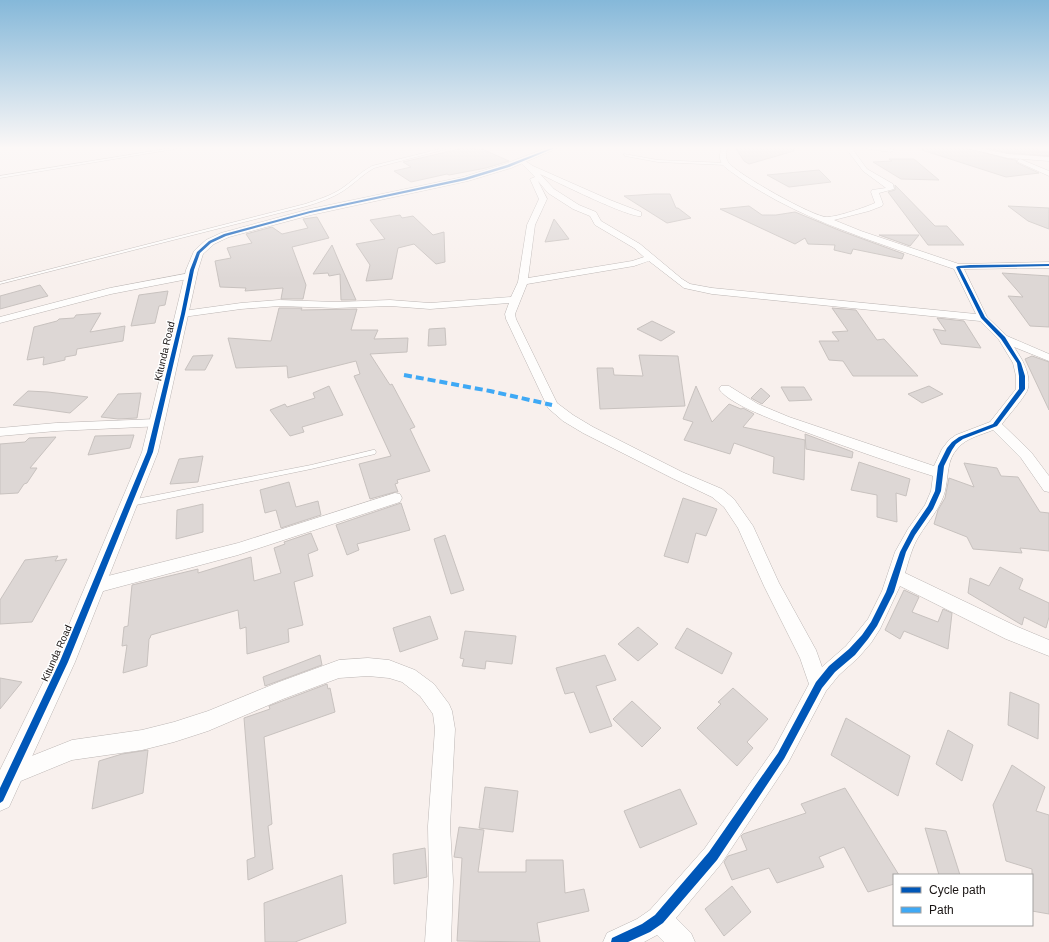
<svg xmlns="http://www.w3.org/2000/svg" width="1049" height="942" viewBox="0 0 1049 942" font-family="Arial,sans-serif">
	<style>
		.building { fill: #ddd7d5; stroke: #c8c2bf }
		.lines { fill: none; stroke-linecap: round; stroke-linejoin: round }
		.service-casing { stroke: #bcb6b4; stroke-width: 1 }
		.minor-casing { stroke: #bcb6b4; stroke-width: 1 }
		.tertiary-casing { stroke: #bcb6b4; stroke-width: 1 }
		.service { fill: #fefdfc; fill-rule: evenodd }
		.minor { fill: #fefdfc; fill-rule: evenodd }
		.tertiary { fill: #fefdfc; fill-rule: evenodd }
		.quiet { stroke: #3fa9f5; stroke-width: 4; stroke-dasharray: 8 4; stroke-linecap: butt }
		.cycleway-casing { stroke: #fff; stroke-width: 2 }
		.cycleway { fill: #0057b8; fill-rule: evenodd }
		.labels { text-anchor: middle; stroke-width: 3; stroke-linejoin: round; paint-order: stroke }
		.street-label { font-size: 10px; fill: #181312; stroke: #fff }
	</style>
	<rect width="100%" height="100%" fill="#f8f0ed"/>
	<g class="building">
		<path d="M468,147L478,150L482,149L509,161L486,168L449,175L447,174L411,182L394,171L411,167L403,162Z"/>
		<path d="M735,147H794V151L749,164L744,161Z"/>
		<path d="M922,147H962L1008,159L1016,160L1017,163L1039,173L1006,177L922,150Z"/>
		<path d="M982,147H1040L1038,152H1049V156L1008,153Z"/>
		<path d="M889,159H914L939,180L901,179L873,162L892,161Z"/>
		<path d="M819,170L831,182L789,187L767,175Z"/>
		<path d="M895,185L935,226H947L964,245H928L888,192L895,190Z"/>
		<path d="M654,194H670L676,208H678L691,218L667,223L624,196Z"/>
		<path d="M749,206L762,215H776L795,212L841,231L904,254L902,259L853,249L851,254L834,250L835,245L808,244L805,238L795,244L720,209Z"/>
		<path d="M1008,206L1049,208V229L1028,221Z"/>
		<path d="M400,215L402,218L413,216L433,235L444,232L445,262L436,264L414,244L398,248L392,279L366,281L370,265L356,244L385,239L370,220Z"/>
		<path d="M317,217L329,238L292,247L306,285L303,299H281L283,288L245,291L246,288L220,287L215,261L231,258L227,248L252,243L246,234L272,227L282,234L308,228L303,219Z"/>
		<path d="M554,219L569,239L545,242Z"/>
		<path d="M879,235H919L910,246Z"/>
		<path d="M332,245L340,264L356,300H341L340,274L329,276L328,273L313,274Z"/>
		<path d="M1002,273L1049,276V327L1030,326L1008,296L1023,297Z"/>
		<path d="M40,285L48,296L0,309V296Z"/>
		<path d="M168,291L165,305L159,306L155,323L131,326L139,295Z"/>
		<path d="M279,308H302L301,310L357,309L351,330H378L374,339L408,338L407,352L370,354L390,385L392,384L415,427L410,429L430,471L397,480L398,483L395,484L398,492H395L370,499L359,464L391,456L354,376L360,374L356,361L288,378L287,366L236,368L228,338L271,341Z"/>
		<path d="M832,308L856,310L877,340L884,339L918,376H853L843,361L829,360L819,341H839L832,332L848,331Z"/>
		<path d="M101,313L90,332L125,326L123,341L77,349L76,355L65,357V360L43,365L44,357L27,360L34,327L57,321L59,319L74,318L76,315Z"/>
		<path d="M937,318L964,321L981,348L941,344L933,329L946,331Z"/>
		<path d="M652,321L675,332L661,341L637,329Z"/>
		<path d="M445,328L446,345L428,346L429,329Z"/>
		<path d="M213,355L205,370H185L193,356Z"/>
		<path d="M639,355L678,356L685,406L600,409L597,368H613L614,375L643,376Z"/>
		<path d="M1032,356L1049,362V410L1025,359Z"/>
		<path d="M329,386L343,415L302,427L304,432L290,436L270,410L285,404L287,407L315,398L313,393Z"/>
		<path d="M696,386L712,422L729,404L741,409L743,408L754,414L743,427L805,440L804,480L773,473L774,457L734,443L730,454L684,440L693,422L683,419Z"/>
		<path d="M929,386L943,394L922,403L908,394Z"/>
		<path d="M781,387H804L812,400L789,401Z"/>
		<path d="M761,388L770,396L762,404L751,398Z"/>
		<path d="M28,391L48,392L88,397L70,413L13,405Z"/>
		<path d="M141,393L137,418L118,419L101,417L118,394Z"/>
		<path d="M805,434L853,452L852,458L806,449Z"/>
		<path d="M134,435L130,448L88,455L95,436Z"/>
		<path d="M56,437L30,468H37L27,483L24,484L18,493L0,494V444L25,442L29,438Z"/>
		<path d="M203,456L198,482L170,484L179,459Z"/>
		<path d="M859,462L910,479L906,496L896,493L897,522L877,517V495L851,490Z"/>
		<path d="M964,463L997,468L1001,476L1018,477L1040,512L1049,513V551L1020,548L1022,553L973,549L967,537L934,524L938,510L945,498L949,478L974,487Z"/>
		<path d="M289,482L296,507L318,501L321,515L281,528L276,510L265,513L260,490Z"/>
		<path d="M683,498L717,509L706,536L696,533L688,563L664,556Z"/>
		<path d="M401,503L410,530L357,544L359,550L347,555L336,525Z"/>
		<path d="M203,504V532L176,539L177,510Z"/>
		<path d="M311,533L318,550L308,554L313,576L294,582L303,625L288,629L289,642L247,654L246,627L240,629L238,610L151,635L150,638L149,639L147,666L123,673L127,645L122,646L124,627L128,626L132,585L198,569V573L251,557L254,581L281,573L274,548L285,544L284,542Z"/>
		<path d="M445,535L464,590L451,594L434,539Z"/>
		<path d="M58,556L55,561L67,559L32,622L0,624V600L25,560Z"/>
		<path d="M1000,567L1023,579L1019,589L1049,603V617L1046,628L1024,617L1022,625L968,593L970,578L989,586Z"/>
		<path d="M904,590L919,597L912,612L938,622L943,609L952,613L948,649L904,631L900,639L885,630Z"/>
		<path d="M430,616L438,639L400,652L393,628Z"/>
		<path d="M638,627L658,644L638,661L618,644Z"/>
		<path d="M687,628L732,653L722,674L675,648Z"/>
		<path d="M465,631L516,636L512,664L486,661L485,669L462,666L464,659L460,658Z"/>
		<path d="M320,655L322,665L265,686L263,677Z"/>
		<path d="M605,655L616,680L596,686L612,726L590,733L574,692L565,694L556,668Z"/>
		<path d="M0,678L22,682L0,709Z"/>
		<path d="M327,684L328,689L330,688L335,712L264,737L272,824L268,826L273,869L248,880L247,860L255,857L244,718L270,709L269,706Z"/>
		<path d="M733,688L768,719L747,742L753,748L737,766L697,728L721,704L718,702Z"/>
		<path d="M1010,692L1039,704L1038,739L1008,725Z"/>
		<path d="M632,701L661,728L642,747L613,719Z"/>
		<path d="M846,718L910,756L898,796L831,755Z"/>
		<path d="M948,730L973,745L962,781L936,764Z"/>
		<path d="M148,750L143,793L92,809L99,761L122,754Z"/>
		<path d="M1012,765L1045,787L1036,811L1049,815V914L1032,911V869L1006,861L993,805Z"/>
		<path d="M485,787L518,791L513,832L479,828Z"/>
		<path d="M845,788L899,875H894V884L868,892L844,847L819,857L824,867L777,883L769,868L732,880L724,862L728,856L747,850L741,836L743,834L806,813L801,804Z"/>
		<path d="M680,789L697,824L640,848L624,811Z"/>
		<path d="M459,827L484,830L478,872H526V860H563L565,893L584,889L589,911L537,923L540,942L457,941L462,858L454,857Z"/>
		<path d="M925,828L946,831L960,875H939Z"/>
		<path d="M425,848L427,877L394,884L393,854Z"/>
		<path d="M342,875L346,923L295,942H265L264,903Z"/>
		<path d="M732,886L751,912L724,936L705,909Z"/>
	</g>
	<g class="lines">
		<g class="service-casing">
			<g id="service">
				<path d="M178,147H186L0,178V176Z"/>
				<path d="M448,147H454L374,168C363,174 354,184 343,191C332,198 320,202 307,206L0,284V282L305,204C317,200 330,196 341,189C352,182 360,172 372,166Z"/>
				<path d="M624,154L658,160L726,163L728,164L726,165L658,162L625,156Z"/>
				<path d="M373,450H375L376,452L375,454L311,469L131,506L128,505L127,503L128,501L131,500L311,465Z"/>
			</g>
		</g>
		<g class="minor-casing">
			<g id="minor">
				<path d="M722,147H728C726,152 725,157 728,162C735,173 815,218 827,217C837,217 866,207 875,203L871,192L872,190L886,188L863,171L845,147H851L867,169L893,184L894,189L879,193L883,204L882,206L869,211L834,220L861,231L959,264L1049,262V268L964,269L987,317L1007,336L1049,354V361L1014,347C1022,359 1031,373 1028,388C1027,395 1007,417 1002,424L1031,452L1049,476V492L1044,491L1021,458L993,430C981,435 966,438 958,448C946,460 949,476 945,491C941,508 928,521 919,536C912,547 909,560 905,573L1018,627L1049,640V656L1006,639L900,586L880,629L871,643L858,658L839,675L826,691L788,763L721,864L676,918L691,933L695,942H664L657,935L644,942H603L607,933L637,919L650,910L705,848L774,749L809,684L800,658L764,586L738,528L724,507L712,497L672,478L583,433L563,421L548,408L506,319L505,314L509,303L430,309L390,306L336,308L279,306L241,309L183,317L178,314L183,311L241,303L279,300L336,302L390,300L430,303L511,297L518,282L527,225L539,199L530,179L535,177L520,162V160L522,159L533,166L610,200L641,212V216C629,218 555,181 540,174L554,189L579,205L596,212L601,221L640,244L682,279L690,284L712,288L976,314L954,269C894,248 832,230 776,200C762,192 749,185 737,176C732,172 724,168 721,162C719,157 720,151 722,147ZM538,181L548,193L573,209L590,216L595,225L634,248L644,257L632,261L528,278L535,225L547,199ZM649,261L684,288L712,294L980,321L999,340L1013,363L1016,376V389L990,422L956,435L949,440L942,449L934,466L789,417L758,404L729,386H721L719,389C731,406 780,422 800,430C844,446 888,462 933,476L931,491L925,505L908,529L895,552L882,591L868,619L846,646L822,667L816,650L779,583L753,526L734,499L722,489L682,472L593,427L573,415L557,403L516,319L515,314L527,284L634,266Z"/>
				<path d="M866,147H883L894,150L891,152L869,149Z"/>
				<path d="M963,147H975L1008,154L1049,157V161L1008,158Z"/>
				<path d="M1020,159L1049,171V176L1018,162V160Z"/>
				<path d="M190,273L195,276L193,278L111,294L0,323V317L110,288Z"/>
				<path d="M157,419L162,420L163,423L162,426L56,431L0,436V428L56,423Z"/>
				<path d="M395,493L400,494L402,498L400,502L238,555L96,593L90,591L88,586L90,581L96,579L238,543Z"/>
				<path d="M368,658L389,660L415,670L434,684L449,704L452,711L455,729L450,826L453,881L451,942H425L429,881L428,826L435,729L433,714L420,696L402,682L389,678L368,676L339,678L283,699L208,731L174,742L142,750L72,760L11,785L4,781L0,774L4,767L72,740L142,730L174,722L208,711L279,682L339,660Z"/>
			</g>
		</g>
		<g class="tertiary-casing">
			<path id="tertiary" d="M549,147H560L511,168L468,181L311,215L229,237L214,244L203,254L198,270L158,452L75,662L9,807L0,811V770L55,658L142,452L186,270L194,251L206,240L221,233L310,209L463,177L505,164Z"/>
		</g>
		<use href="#service" class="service"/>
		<use href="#minor" class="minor"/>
		<use href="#tertiary" class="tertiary"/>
		<path class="quiet" d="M404,375L490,391L552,405"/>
		<g class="cycleway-casing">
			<g id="cycleway">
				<path d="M554,147H557L509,167L466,180L310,213L226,236L211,243L200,253L194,270L185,314L153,452L68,662L3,801L0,803V788L60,661L147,452L181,314L190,270L197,252L209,241L224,234L310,211L464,178L507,165Z"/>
				<path d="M1049,264V266L960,268L985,317L1005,337L1021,363L1025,376V389L997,426L963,439L956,444L952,450L944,466L941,491L933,509L915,535L906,552L894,592L877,626L868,639L855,655L835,672L822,688L784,759L717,860L663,923L650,932L628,942H611L612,938L642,924L655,915L709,852L778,753L816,682L829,666L849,649L862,635L871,622L886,592L900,552L911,531L928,506L935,491L938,466L947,448L952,442L959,437L993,424L1019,389V376L1017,363L1001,339L981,318L956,267L958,266L970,265Z"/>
			</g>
		</g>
		<use href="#cycleway" class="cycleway"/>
	</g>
	<linearGradient id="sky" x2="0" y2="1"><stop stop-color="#85b8d9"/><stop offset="0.53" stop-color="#fcf8f7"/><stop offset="1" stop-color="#fcf8f7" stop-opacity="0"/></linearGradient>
	<rect width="1049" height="279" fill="url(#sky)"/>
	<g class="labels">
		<g class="street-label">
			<text transform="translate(164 351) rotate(-77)" y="4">Kitunda Road</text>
			<text transform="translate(56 653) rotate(-66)" y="4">Kitunda Road</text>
		</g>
	</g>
	<rect x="893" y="874" width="140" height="52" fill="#ffffff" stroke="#a3a1a0"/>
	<rect x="901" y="887" width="20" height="6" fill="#0057b8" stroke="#a3a1a0"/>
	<text x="929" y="894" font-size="12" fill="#181312">Cycle path</text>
	<rect x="901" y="907" width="20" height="6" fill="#3fa9f5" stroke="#a3a1a0"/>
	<text x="929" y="914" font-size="12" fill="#181312">Path</text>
</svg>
